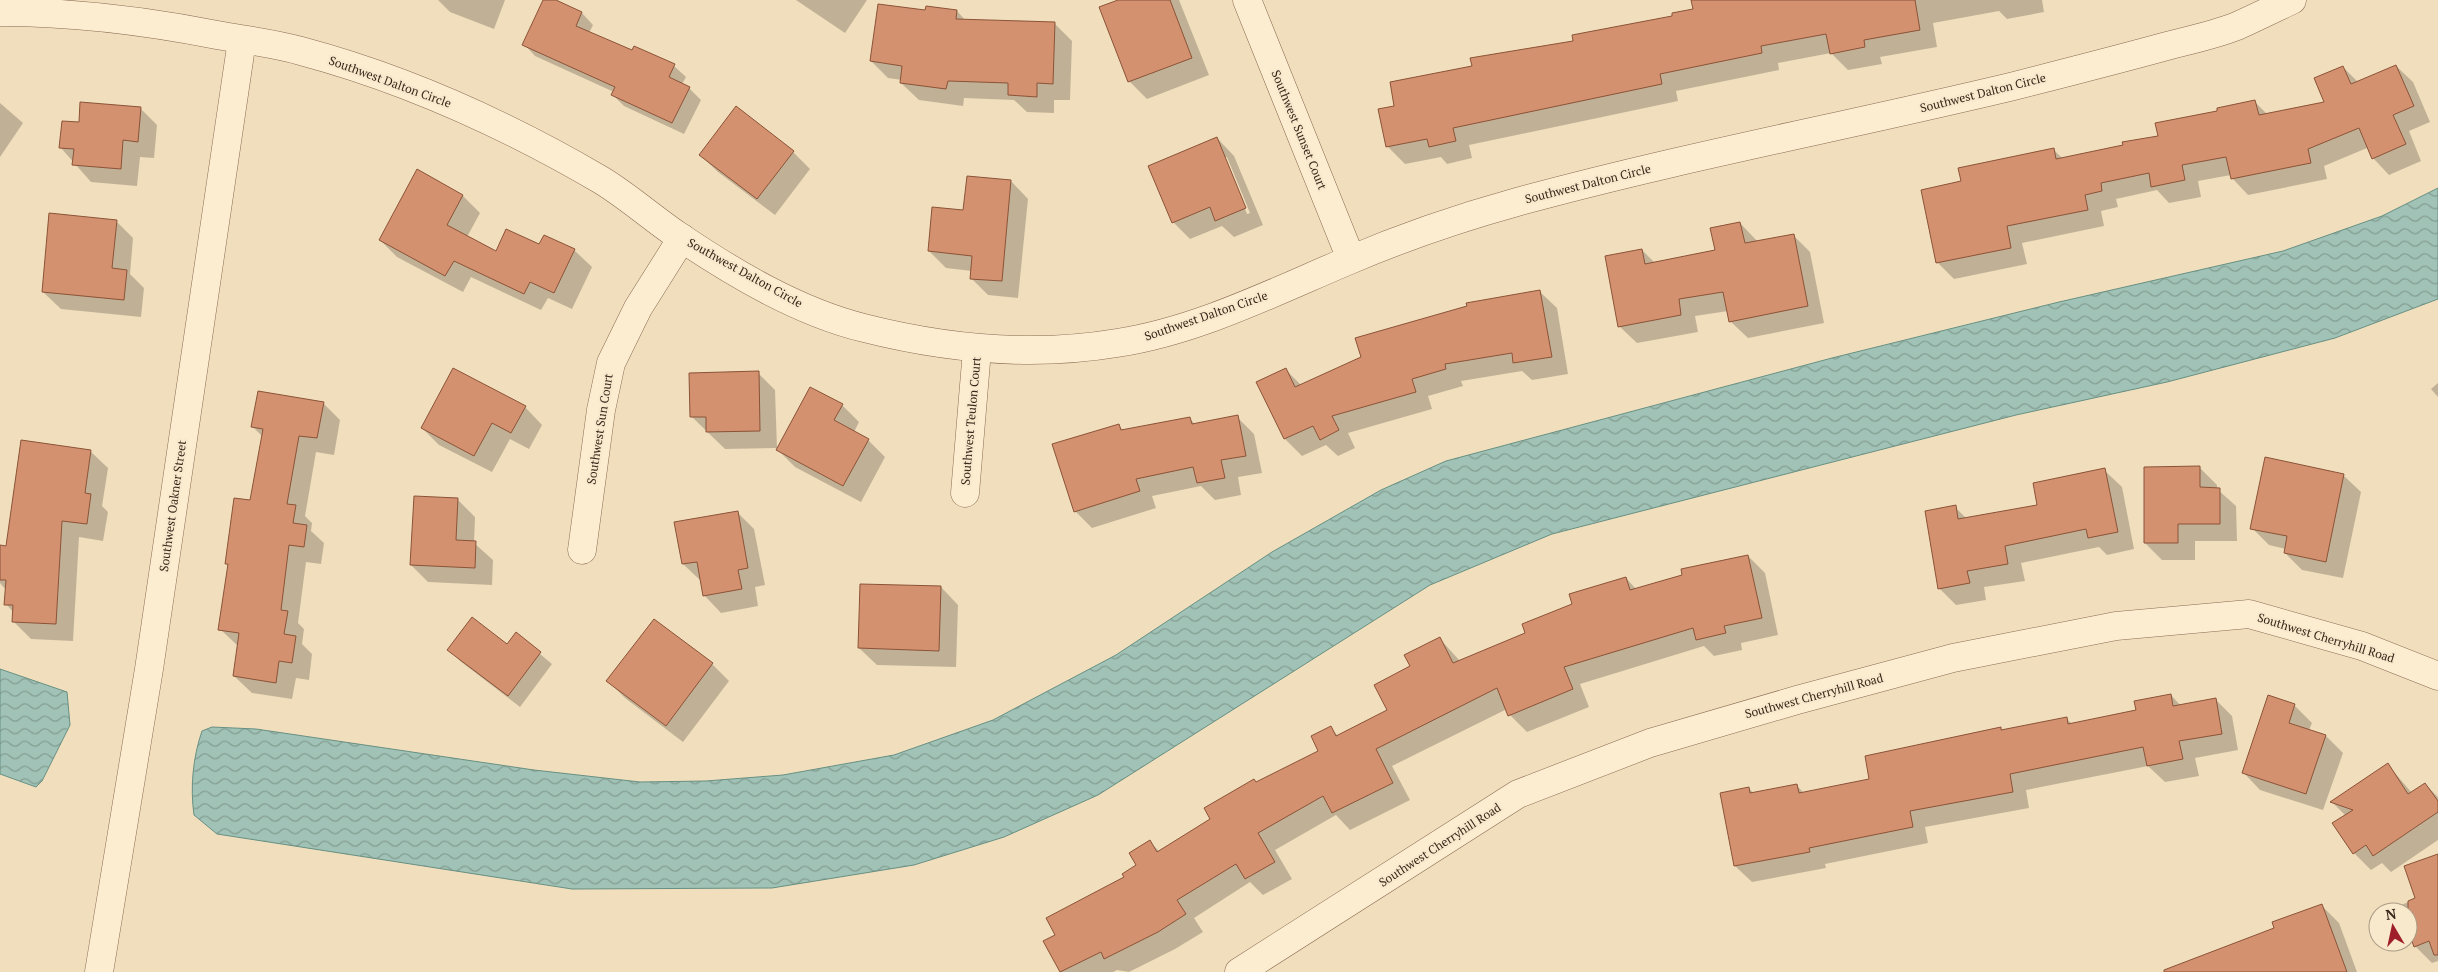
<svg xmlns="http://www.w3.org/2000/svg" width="2438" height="972" viewBox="0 0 2438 972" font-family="'PT Serif',serif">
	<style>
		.water { fill: url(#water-waves); stroke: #679083 }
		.shadow { fill: #0003; fill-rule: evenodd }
		.building { fill: #d3916f; stroke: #8b5338 }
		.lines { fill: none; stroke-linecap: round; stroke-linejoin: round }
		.street-casing { stroke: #8a6d54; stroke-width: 29 }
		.street { stroke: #fcecd0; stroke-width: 28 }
		.labels { text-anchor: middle; stroke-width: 4; stroke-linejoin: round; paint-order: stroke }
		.street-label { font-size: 12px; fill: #38271a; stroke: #f8e8cc }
	</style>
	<defs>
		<pattern id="water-waves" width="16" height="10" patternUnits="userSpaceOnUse" patternTransform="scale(1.25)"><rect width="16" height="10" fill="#a1c2b6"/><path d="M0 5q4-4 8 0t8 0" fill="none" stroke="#849e93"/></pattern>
	</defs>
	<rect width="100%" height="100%" fill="#f1debc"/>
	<g class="water">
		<path d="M2438,188V299L2335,338L2167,382L2016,415L1552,534L1430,585L1098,795L1004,837L914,865L772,888L572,889L217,834L194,815C190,787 193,757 202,731L212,727L256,729L534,770L640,782L706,781L783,775L894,755L993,720L1116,655L1272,552L1381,490L1446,461L1832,358L2059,302L2283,251L2382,216Z"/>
		<path d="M0,669L67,692L70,725L42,781L36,787L0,774Z"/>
	</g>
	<g class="shadow">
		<path d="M438,0H505L494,29L450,12Z"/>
		<path d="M544,0H553L582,13L593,25L589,33L632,52L674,66L686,77L682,84L689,88L701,100L684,134L624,106L612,94L614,92L535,56L524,44Z"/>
		<path d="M796,0H867L845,33Z"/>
		<path d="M1122,0H1179L1209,75L1147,99L1129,81Z"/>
		<path d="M1693,0H2042L2044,12L2007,19L1999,11L1933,23L1937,47L1880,57L1882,64L1848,70L1831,53L1778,63L1779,70L1676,91L1678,101L1469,145L1472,158L1447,164L1441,157L1405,164L1387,146L1396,107L1473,67L1674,17L1695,10Z"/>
		<path d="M926,11H957L966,21L1055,24L1072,41L1070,100H1054V113L1027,112L1014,100L964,98L963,106L919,100L901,83L902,80L888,78L871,61Z"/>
		<path d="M2396,66L2413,82L2430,122L2409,131L2421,161L2389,175L2373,158L2367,148L2324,166L2327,179L2248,195L2232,178L2231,175L2198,181L2201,197L2169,203L2157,190L2116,199L2118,207L2101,211L2104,226L2022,243L2027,264L1954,279L1937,262L1962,182L2054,150L2063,159L2159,137L2219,112L2255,102L2268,115L2326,103L2343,67L2358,82Z"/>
		<path d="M0,103L23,123L0,157Z"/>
		<path d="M140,108L157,125L154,158L140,157L137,186L91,182L61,148L80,124Z"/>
		<path d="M1217,138L1234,156L1263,225L1234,237L1222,226L1190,239L1173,222ZM1224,157H1227L1250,213L1247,214Z"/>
		<path d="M793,152L810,169L775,215L718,172L700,155Z"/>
		<path d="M1011,181L1028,199L1018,298L988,295L971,278L972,271L946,268L929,251L964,212Z"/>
		<path d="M463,196L480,213L467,237L496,253L539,246L574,250L592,267L572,309L548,298L541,310L471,277L463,292L397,257L380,240Z"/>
		<path d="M116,221L133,238L130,274L144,288L141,317L61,309L43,292Z"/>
		<path d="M1740,223L1758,242L1793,235L1810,252L1824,323L1748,338L1730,321L1728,311L1695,316L1698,332L1637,343L1619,326L1642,250L1655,263L1716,251Z"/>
		<path d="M1539,291L1557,308L1568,374L1532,380L1522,371L1461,381L1463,386L1428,396L1432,409L1348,433L1355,448L1338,456L1326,445L1302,456L1285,439L1258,383L1285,369L1302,386Z"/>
		<path d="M758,373L775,390L777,448L725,449L691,416Z"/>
		<path d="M2438,383V397L2431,389Z"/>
		<path d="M323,403L340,420L334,455L316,452L305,516L312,523L311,531L324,543L321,564L306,562L298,623L304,629L302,644L312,654L309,680L296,678L292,699L252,693L234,676L239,647L220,629L229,566L227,564L251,501L263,437L253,427Z"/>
		<path d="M842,405L859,422L854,432L868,440L885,457L861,502L795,467L778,450Z"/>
		<path d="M525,407L542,425L529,449L510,439L492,472L439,445L422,428Z"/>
		<path d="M1237,417L1254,434L1262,473L1238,477L1241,495L1215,500L1201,486L1152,496L1156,508L1092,528L1075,511L1118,425L1124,431L1189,418L1196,425Z"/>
		<path d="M90,451L108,468L102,506L108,512L103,541L79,537L73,641L31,639L14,622V613L6,604V590L0,583V547H7Z"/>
		<path d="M2199,467L2217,485V489L2236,506L2237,541H2195V560H2162L2145,543Z"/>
		<path d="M2104,470L2122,487L2134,549L2107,555L2099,547L2021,563L2025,581L1984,587L1986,600L1956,605L1939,588L1955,507L1967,519L2039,506Z"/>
		<path d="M2343,475L2361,492L2343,578L2302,570L2285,553L2286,549L2269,545L2252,528Z"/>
		<path d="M458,500L475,517L474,543L493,560L492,585L428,582L411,565Z"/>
		<path d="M737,512L754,529L765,585L755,587L758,606L721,613L704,595L701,581L683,564Z"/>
		<path d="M1748,556L1765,573L1778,635L1741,643L1742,650L1714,656L1704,646L1580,684L1589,707L1527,732L1510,715L1507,709L1392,766L1410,800L1350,830L1336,815L1275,850L1292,879L1263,895L1250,882L1194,918L1203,932L1175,949L1129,972L1117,970L1113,972H1061L1045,941L1057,935L1126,878L1138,866L1150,842L1160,852L1212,819L1257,783L1319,752L1331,728L1338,736L1389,711L1412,667L1440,639L1460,661L1527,634L1574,604L1626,578L1636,589Z"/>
		<path d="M941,587L958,605L956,667L877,665L859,648Z"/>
		<path d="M516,634L552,664L520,707L460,661L449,649L507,646Z"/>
		<path d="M712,664L729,681L683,742L625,698L608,681Z"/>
		<path d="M2171,695L2181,706L2215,699L2232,716L2238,750L2195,758L2199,776L2165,782L2148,766L2026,790L2029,808L1925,827L1928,843L1825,864L1826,868L1752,882L1735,866L1721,794L1749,788L1754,794L1796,785L1804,793L1871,780L2001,729L2002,731L2066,718L2073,725L2137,711Z"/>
		<path d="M2294,705L2312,723L2309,730L2326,736L2343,753L2323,810L2260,790L2243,772Z"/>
		<path d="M2388,765L2412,793L2425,784L2438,797V840L2391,872L2382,863L2371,870L2354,853L2346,816L2332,802Z"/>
		<path d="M2438,855V961L2432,963L2415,946L2408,926V912H2403L2401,905L2416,899Z"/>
		<path d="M2322,906L2339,923L2357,972H2203L2275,929Z"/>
	</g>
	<g class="building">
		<path d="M543,0H556L582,12L576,26L632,50L634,46L675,64L669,77L690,87L672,123L611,95L615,87L522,45Z"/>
		<path d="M1118,0H1170L1192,58L1128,82L1099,7Z"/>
		<path d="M1691,0H1915L1920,30L1864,40L1865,47L1830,54L1826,34L1761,46L1762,53L1660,74L1662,84L1453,128L1456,141L1429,147L1427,139L1386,147L1378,109L1394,106L1390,82L1472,66L1470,58L1573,41L1572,35L1672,16V13L1693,9Z"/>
		<path d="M878,4L925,10L926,6L957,10L956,19L1055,22L1053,84L1037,83V97L1008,95V83L948,81L946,89L900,83L902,66L870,61Z"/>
		<path d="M2396,65L2414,106L2393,115L2406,144L2372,159L2359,128L2308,149L2311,163L2231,179L2226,157L2182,165L2185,180L2151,187L2149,173L2101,183L2102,191L2085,195L2088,210L2007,226L2011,248L1936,263L1921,190L1961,181L1958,168L2054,148L2056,159L2123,145L2122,142L2158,136L2155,123L2217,111V108L2255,100L2259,115L2324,102L2314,78L2343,66L2351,84Z"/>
		<path d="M80,102L141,107L138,142L123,140L121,169L72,165L74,149L59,148L62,121L79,122Z"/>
		<path d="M736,106L794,151L757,199L699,155Z"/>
		<path d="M1217,137L1246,208L1215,221L1210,207L1172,223L1148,166Z"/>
		<path d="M417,169L463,195L447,225L496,251L506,229L539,244L544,235L575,249L554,293L530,282L524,294L454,261L445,276L379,240Z"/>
		<path d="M967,176L1011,180L1002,281L970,279L972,256L928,251L932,207L963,210Z"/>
		<path d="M49,213L117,220L112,268L127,270L124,300L42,292Z"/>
		<path d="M1740,222L1745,243L1794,234L1808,306L1729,322L1723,292L1679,299L1681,315L1618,327L1605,256L1642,249L1645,264L1715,250L1710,228Z"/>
		<path d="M1540,290L1552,357L1513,363L1512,353L1445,364L1446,369L1412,379L1416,392L1332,416L1339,430L1320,440L1313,426L1284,439L1256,382L1286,368L1295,387L1361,357L1355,338L1467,306L1466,303Z"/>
		<path d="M453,368L526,406L511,433L492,423L474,456L421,428Z"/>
		<path d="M759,371L760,431L706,432V417H690L689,373Z"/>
		<path d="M810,387L843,404L834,420L869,439L843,486L776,450Z"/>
		<path d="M258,391L324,402L317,438L299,436L287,504L296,505L293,523L307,525L304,547L289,545L281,610L288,611L284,634L296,636L292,663L279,661L276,683L233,676L239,633L218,630L228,564H225L234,498L250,500L263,429L251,427Z"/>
		<path d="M1238,415L1246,456L1221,460L1225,478L1197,483L1193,467L1136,479L1140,491L1074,512L1052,444L1119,424L1121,430L1190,417L1192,424Z"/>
		<path d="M21,440L91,450L85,493L91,494L87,524L62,521L56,624L12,622L13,605H4L6,580H0V545L6,546Z"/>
		<path d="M2265,457L2344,474L2326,562L2284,553L2287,536L2250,529Z"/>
		<path d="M2200,466V487L2220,488V524H2178V543H2144V467Z"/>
		<path d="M2105,468L2118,532L2088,538L2086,529L2005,546L2008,564L1967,571L1970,583L1938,589L1925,511L1956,505L1958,519L2037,505L2033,483Z"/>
		<path d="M414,496L458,498L456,540L476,541L475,568L410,565Z"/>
		<path d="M738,511L748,568L738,570L742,589L703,596L697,562L682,564L674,522Z"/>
		<path d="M1748,555L1762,618L1724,626L1726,633L1696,640L1693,628L1564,667L1573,689L1508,716L1497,688L1376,749L1393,783L1332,813L1323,796L1258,833L1275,862L1245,879L1236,864L1177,900L1186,914L1158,932L1104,959L1101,952L1060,972L1043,941L1055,935L1046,918L1124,877L1122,874L1136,865L1129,853L1150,840L1157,852L1210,819L1204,808L1254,779L1256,782L1318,751L1311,736L1331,726L1336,736L1387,710L1374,685L1410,666L1404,655L1440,637L1453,663L1525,633L1522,624L1572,604L1569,594L1626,577L1630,590L1682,575L1681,569Z"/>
		<path d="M860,584L941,586L939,651L858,648Z"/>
		<path d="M472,617L507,644L516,632L541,652L508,696L447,650Z"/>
		<path d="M654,619L713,663L666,726L606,681Z"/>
		<path d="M2171,694L2173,706L2216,698L2222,734L2179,741L2183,759L2147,766L2143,747L2010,774L2013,792L1910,811L1913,827L1809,848L1810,852L1734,866L1720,793L1749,787L1750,793L1797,784L1799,793L1869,779L1865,756L2001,727V730L2067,717L2068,724L2136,710L2134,701Z"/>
		<path d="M2268,695L2295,704L2289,723L2326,735L2306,794L2242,773Z"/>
		<path d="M2388,763L2408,794L2425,783L2438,801V812L2373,856L2366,845L2353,854L2332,823L2353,810L2330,802Z"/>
		<path d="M2438,854V955H2434L2429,941L2414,947L2408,930V901L2415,898L2404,866Z"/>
		<path d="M2322,904L2347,972H2164V970L2274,928L2272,922Z"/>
	</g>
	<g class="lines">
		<g class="street-casing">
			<g id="street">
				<path d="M1247,0L1351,259"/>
				<path d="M0,12C73,12 146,21 217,35C245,40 273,43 301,51C406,79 507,125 601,180C629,197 653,219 680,237C735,274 799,312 864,328C947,349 1033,357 1117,343C1196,331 1272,293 1345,262C1401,238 1459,218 1517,202C1681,157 1848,126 2014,86C2065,73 2116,60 2167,46C2190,40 2214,35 2237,26C2255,18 2273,9 2292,0"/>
				<path d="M965,493L977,350"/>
				<path d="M582,550L601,410L611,363L638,308L682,238"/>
				<path d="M99,972L149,669L242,40"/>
				<path d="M1239,972L1518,794L1650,743L1797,700L1953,658L2116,626L2249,614L2362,646L2438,676"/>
			</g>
		</g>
		<use href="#street" class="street"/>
	</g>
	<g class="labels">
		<g class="street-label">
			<text transform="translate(390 82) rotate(20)" y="4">Southwest Dalton Circle</text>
			<text transform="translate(1983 93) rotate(-14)" y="4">Southwest Dalton Circle</text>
			<text transform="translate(1299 130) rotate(68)" y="4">Southwest Sunset Court</text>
			<text transform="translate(1588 184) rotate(-14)" y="4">Southwest Dalton Circle</text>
			<text transform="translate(745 273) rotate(29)" y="4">Southwest Dalton Circle</text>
			<text transform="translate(1206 316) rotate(-19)" y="4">Southwest Dalton Circle</text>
			<text transform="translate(971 421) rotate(-85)" y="4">Southwest Teulon Court</text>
			<text transform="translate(600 429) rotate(-81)" y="4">Southwest Sun Court</text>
			<text transform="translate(173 506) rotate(-82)" y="4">Southwest Oakner Street</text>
			<text transform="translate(2326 638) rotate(17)" y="4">Southwest Cherryhill Road</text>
			<text transform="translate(1814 696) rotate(-15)" y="4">Southwest Cherryhill Road</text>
			<text transform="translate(1440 845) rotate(-33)" y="4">Southwest Cherryhill Road</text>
		</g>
	</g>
	<g transform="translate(2393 927) rotate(351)"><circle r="24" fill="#f8e8cc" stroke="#ab9b85"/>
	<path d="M0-4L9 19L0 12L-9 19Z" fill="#9e1f29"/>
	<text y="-8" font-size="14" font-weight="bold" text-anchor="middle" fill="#38271a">N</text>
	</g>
</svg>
